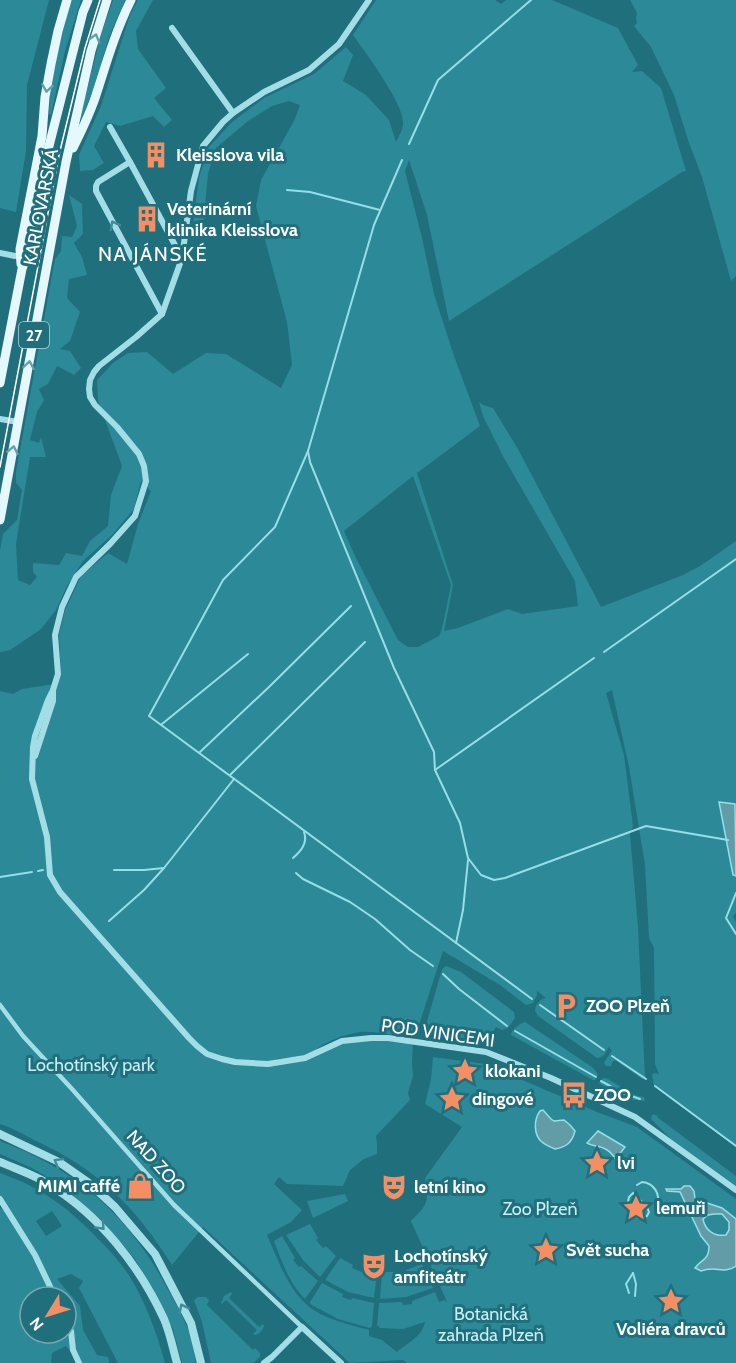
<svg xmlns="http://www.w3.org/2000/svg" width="736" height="1363" viewBox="0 0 736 1363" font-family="Cabin,sans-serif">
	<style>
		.green { fill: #2c8997; fill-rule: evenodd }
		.water { fill: #629da7; stroke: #96dee8; stroke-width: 1.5; fill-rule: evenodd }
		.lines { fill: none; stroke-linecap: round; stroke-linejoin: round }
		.stream { stroke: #96dee8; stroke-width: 2 }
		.pedestrian { stroke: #a3dee7; stroke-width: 4.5 }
		.minor { stroke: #a3dee7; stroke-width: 6 }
		.tertiary { stroke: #a3dee7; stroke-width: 8 }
		.primary { stroke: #e5f8fd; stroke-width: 9 }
		.tram { stroke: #fff; stroke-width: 1.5 }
		.oneway { stroke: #659faa }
		.oneway2 { stroke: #418b98 }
		.labels { text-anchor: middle; stroke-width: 6; stroke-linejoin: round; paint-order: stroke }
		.shield { fill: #206f7d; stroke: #bcd4d8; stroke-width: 1.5 }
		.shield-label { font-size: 16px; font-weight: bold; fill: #fff }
		.poi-label { font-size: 18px; font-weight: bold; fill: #fff; stroke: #206f7d; text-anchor: start }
		.street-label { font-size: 18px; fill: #fff; stroke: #206f7d }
		.park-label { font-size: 18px; fill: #c6eff5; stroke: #206f7d }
		.neighbourhood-label { font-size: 20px; letter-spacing: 1.5px; fill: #fff; stroke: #206f7d }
	</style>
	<rect width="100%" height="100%" fill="#206f7d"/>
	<g class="green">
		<path d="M0,0H49L27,85L26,151L16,212L0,208Z"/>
		<path d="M71,0H81L65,51L51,115L49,114C50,75 60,37 71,0Z"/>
		<path d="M113,0H125L109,37L93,90L81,120L80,117L102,31Z"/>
		<path d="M138,0H153L136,31L138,49L166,88L154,98L172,120L164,127L153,116L120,126L106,122L94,146L104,163L93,170L80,171L79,155L101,106L130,15Z"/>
		<path d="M376,0H495L501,4L506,0H552L618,28L638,65L632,72L642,71L661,88L686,171L682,172L449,321L427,215L409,160L405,171L422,238L434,294L454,356L480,426L417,473L453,585L444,631L458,628L508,609L522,614L578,606L575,581L504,458L483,416L479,402L483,405L493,408L518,449L601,607L683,575L700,566L736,541V913L733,916L736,922V1147L654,1086L652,1075L654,1073L659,1074L655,1064L654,948L649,938L645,865L629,767L612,690L606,693L624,755L633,826L630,834L638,927L645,1078L642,1079L615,1060L613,1061L611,1066H606L604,1063L612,1050L608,1047C607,1052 603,1058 597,1058L538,1016L535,1011C535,1005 540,999 546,998L537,991V995L533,1003L526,1005L500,985L443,951L416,1034C398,1039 378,1030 360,1032C347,1034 335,1038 324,1044C319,1047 314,1052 308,1054C296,1058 283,1056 271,1061L305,1058L342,1041L371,1038L413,1041L412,1063L413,1076L408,1093L410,1100L376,1136L377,1144V1154L364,1159L350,1170L343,1186L287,1184L279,1177L274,1184L302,1210L291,1222L267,1235C277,1257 285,1282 302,1300C318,1318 347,1324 369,1330V1336L382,1340L397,1352C407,1343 422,1337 425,1322L403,1329L379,1328V1326H377L379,1303L402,1302L403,1305L412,1304V1301L435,1292L439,1302L445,1300L446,1302H447L411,1221C429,1203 428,1203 425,1178L462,1127L425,1104L431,1079L433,1057L485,1064L597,1112L637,1127L736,1199V1363H407L403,1360L350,1363L203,1227L172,1265C134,1205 99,1170 34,1140C23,1134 12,1128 0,1124V691L13,694L22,689L55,684L61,673L59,635L65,610L81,576L108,553L127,564L138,524L151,491L141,481L134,509L112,535L83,561L67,586L56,610L41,629L10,650L0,652V550L3,534L17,520L22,490L16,483V472L55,259L61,251L62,236L72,237L77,226L69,195L82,204L83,234L74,243L82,257L87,275L69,279L67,298L80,312L70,341L60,349L70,351L81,368L74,375L57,366L48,384L39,389L44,400L37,412L30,440L39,443L41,437L46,457H30L16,544L18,580L30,585L37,577L33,572V563L59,565L66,553L82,556L90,541L108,526L111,495L122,466L98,401L97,380L113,363L128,353L147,352L173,374L206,353L226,354L281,388L292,365L287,322L256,206L261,180L294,121L300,105L289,101L272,106L248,121L216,148L208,174L203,226L193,225L199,177L209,147L231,123L264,98L314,74L346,47L353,55L343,81L366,95L389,120L396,142C398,137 403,130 403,124C405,105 365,52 353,35ZM413,476L451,585L442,629L439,636L418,647H408L398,640L355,556L344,531Z"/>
		<path d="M630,0H736V276L731,281L702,177L689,143L674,95L651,47L634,26L637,23L636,18L637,13Z"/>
		<path d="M446,966L461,972L514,1012L515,1018L508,1028L502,1030L496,1027L487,1042L483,1045L424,1036V1032L442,969Z"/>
		<path d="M525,1022L592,1067L598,1074L595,1080H593L511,1035C512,1029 519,1024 525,1022Z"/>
		<path d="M603,1078H606L637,1096L644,1097L645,1101L619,1098L612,1091L600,1084L599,1083Z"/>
		<path d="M653,1114L658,1116L657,1117L736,1176V1188L672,1140L652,1120L651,1118Z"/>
		<path d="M0,1141C77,1170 127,1214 166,1286C174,1300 183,1316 189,1332C192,1342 194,1353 196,1363H182L173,1329L135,1259L101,1220L59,1184L32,1168L0,1154Z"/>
		<path d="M0,1173C43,1188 70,1209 101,1242C111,1252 120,1262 128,1274C145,1300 157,1333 165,1363H118L79,1288L83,1281L71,1274L57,1279L80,1306L83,1330L97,1355L108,1357L109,1363H79L66,1346L52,1353L51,1363H0V1208L3,1210L0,1201ZM52,1211L62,1226L46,1236L36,1221ZM30,1297H66V1333H30Z"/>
		<path d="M345,1194L348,1201L313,1218L307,1201Z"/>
		<path d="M310,1224L318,1238L316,1240L323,1248L326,1246L336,1256L320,1277L303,1260L286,1235Z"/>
		<path d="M282,1236L295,1258L293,1260L299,1267L301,1266L318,1281L305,1299C289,1283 282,1262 274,1241Z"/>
		<path d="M340,1258L353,1265L352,1268L361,1272L363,1269L377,1272L374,1298L348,1292L325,1280Z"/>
		<path d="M422,1264L433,1288L406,1297L380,1299L382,1272H396L397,1275L407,1273L406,1270Z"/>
		<path d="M322,1283L343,1294L342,1297L351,1300L352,1298L374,1303L372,1326L370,1328L338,1319L310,1304V1302Z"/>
		<path d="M231,1292L232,1294L229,1298L259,1327L263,1324L264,1325C263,1330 260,1334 255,1335L253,1334L257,1330L226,1300L222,1304L221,1303L224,1296Z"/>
		<path d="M198,1297H206L209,1300L207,1305L253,1350L255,1348L260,1353V1357L253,1363H211L202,1322L194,1300Z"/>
	</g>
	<g class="water">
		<path d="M719,802L735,804L736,876L733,875Z"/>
		<path d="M543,1110L551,1119L554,1121L564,1120L570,1125L575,1131C572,1143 566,1147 555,1149C551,1147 545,1145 542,1142C533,1135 534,1119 540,1111Z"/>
		<path d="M598,1131L625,1147L618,1156V1162C615,1158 611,1152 607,1150C600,1145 593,1147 587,1143Z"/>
		<path d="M684,1186H690L694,1191L695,1199L722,1208L736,1219V1266C723,1275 716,1265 701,1271L695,1268C701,1259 709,1261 709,1246L701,1236L680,1192L667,1191L666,1189H681ZM714,1214H722L729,1222V1230L726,1235C714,1237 705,1230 703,1219L708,1215Z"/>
	</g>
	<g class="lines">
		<g class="stream">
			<path d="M409,144L438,80L531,0"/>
			<path d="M402,160L374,225L308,451L310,462L394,668L434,752L435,770L460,823L468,858L481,875L494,880L505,878L646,826L728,840"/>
			<path d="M287,190L310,192L380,210"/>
			<path d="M308,451L275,527L223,580L149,716L532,999"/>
			<path d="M604,652L736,559"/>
			<path d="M162,724L248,654"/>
			<path d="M200,752L269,687L351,606"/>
			<path d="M435,770L594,658"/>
			<path d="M230,775L365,642"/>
			<path d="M293,858C301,851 308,843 304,832"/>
			<path d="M114,870H144L164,868"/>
			<path d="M38,871L43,870"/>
			<path d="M296,873L303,879L350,902L375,919L410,950L433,966"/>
			<path d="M0,877L32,872"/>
			<path d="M736,893L726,918L736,934"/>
			<path d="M109,921L144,890L164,868L234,779"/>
			<path d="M456,943L463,910L468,860"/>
			<path d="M443,974L459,989L507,1026"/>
			<path d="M540,1005L604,1050"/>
			<path d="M515,1031L596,1077"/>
			<path d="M612,1056L646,1079"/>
			<path d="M601,1081L623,1093L640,1099"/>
			<path d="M655,1086L736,1146"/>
			<path d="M637,1185L642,1182C654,1183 661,1194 657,1206"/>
			<path d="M627,1207L629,1197L633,1193L647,1207L649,1212L647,1216L641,1218L635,1217"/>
			<path d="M633,1273L636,1284L635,1296"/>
			<path d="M629,1293L626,1284L633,1273"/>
		</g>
		<path class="pedestrian" d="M0,1005L23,1036L72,1089L174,1205L302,1327"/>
		<g class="minor">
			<path d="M369,0L339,44L309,70L264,92L233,113L223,122L203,146L191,191L182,258L162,314L136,337L99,366L94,372L90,380L89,389L90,397L95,405L117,427L139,454L144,466L146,481L135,516L110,544L76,577L62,607L55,635L58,674L53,690L48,700L35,736L33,747L32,779L47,837L50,875L60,892L189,1038L197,1046L207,1054L222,1059L235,1062L268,1064L305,1058L342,1041L371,1038H388L486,1052L551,1078L635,1117L736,1190"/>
			<path d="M172,28L233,113"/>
			<path d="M110,127L130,162"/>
			<path d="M0,253L15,256"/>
			<path d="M162,314L96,191V186L98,182L130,162L182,258"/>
			<path d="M0,419L18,422"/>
			<path d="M35,756L53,701V691"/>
			<path d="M0,1199L35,1255L55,1297"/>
			<path d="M66,1320L71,1331L73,1350L79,1363"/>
			<path d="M264,1363L272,1357L302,1327L341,1363"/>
		</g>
		<g class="tertiary">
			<path d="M0,1134L59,1162L89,1183L115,1207L155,1254L191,1323L201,1363"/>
			<path d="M0,1162C16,1169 35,1175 50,1185C100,1216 139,1265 164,1319C170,1333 173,1349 177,1363"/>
		</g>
		<g class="primary">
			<path d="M73,148C82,130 91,112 97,92C107,61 116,30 131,0"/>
			<path d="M21,264L20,249L42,136L45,97L51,64L58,31L67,0"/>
			<path d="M0,383L22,269L28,252L47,154L83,12L88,0"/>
			<path d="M0,520L66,162L91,51L107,0"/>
		</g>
		<path class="tram" d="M0,467L59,155L85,48L100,0"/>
	</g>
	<defs><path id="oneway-chevron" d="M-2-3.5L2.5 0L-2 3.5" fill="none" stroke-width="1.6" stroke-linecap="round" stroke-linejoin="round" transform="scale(1.5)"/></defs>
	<g class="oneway">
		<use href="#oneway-chevron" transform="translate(95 38) rotate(-73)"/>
		<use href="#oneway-chevron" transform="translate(47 88) rotate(99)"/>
		<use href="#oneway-chevron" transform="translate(29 365) rotate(-80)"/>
		<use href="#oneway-chevron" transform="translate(13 450) rotate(-79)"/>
	</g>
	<g class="oneway2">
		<use href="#oneway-chevron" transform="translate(114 225) rotate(-118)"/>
		<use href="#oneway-chevron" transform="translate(58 1162) rotate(-150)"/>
		<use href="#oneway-chevron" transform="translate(101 1226) rotate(47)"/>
		<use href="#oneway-chevron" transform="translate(183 1308) rotate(-117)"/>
	</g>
	<defs>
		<g id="building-bare" transform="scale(2.07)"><path d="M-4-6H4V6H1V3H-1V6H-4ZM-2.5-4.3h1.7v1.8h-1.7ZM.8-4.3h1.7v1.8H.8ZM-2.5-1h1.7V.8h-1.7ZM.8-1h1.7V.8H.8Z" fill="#f58f63" stroke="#206f7d" stroke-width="2.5" paint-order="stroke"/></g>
		<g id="parking-bare" transform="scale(2.07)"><path d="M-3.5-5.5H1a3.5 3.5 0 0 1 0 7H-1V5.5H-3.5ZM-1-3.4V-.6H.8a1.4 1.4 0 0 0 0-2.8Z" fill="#f58f63" stroke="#206f7d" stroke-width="2.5" paint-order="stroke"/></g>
		<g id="sight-bare" transform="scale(2.07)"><path d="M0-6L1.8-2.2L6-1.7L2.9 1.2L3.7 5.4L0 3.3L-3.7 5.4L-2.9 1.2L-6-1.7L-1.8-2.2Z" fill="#f58f63" stroke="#206f7d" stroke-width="2.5" paint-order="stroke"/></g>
		<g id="bus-bare" transform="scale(2.07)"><path d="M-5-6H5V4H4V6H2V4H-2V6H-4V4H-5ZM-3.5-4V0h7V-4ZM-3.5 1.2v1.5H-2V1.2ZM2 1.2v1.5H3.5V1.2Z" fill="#f58f63" stroke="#206f7d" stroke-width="2.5" paint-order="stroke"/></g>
		<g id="shop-bare" transform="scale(2.07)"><path d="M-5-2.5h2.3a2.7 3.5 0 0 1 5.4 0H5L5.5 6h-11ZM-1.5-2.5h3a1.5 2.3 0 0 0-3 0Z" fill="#f58f63" stroke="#206f7d" stroke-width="2.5" paint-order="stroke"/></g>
		<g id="theatre-bare" transform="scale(2.07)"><path d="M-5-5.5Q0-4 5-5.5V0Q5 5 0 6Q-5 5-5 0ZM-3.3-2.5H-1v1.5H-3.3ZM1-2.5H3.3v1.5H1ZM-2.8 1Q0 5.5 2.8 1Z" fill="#f58f63" stroke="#206f7d" stroke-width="2.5" paint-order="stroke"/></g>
	</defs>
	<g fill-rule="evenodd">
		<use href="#building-bare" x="156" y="155"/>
		<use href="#building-bare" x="147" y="219"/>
		<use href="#parking-bare" x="566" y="1006"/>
		<use href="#sight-bare" x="465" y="1071"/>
		<use href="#bus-bare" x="574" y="1095"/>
		<use href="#sight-bare" x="452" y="1099"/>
		<use href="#sight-bare" x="597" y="1163"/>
		<use href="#shop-bare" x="140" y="1186"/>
		<use href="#theatre-bare" x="394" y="1187"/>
		<use href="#sight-bare" x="636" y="1208"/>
		<use href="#sight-bare" x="546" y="1250"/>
		<use href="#theatre-bare" x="374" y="1266"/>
		<use href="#sight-bare" x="671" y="1301"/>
	</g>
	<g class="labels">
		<rect class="shield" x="19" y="322" width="30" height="26" rx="4.5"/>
		<g class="shield-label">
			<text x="34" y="341">27</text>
		</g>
		<g class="poi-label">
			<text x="176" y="161">Kleisslova vila</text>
			<text x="167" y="215">Veterinární<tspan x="167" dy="21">klinika Kleisslova</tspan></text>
			<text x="586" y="1012">ZOO Plzeň</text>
			<text x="485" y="1077">klokani</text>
			<text x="594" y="1101">ZOO</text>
			<text x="472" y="1105">dingové</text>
			<text x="617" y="1169">lvi</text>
			<text x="120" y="1192" text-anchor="end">MIMI caffé</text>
			<text x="414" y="1193">letní kino</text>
			<text x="656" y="1214">lemuři</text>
			<text x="566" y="1256">Svět sucha</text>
			<text x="394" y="1262">Lochotínský<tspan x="394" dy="21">amfiteátr</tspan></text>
			<text x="671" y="1335" text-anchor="middle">Voliéra dravců</text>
		</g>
		<g class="street-label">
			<text transform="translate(41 207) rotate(-79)" y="6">KARLOVARSKÁ</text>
			<text transform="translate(438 1033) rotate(8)" y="6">POD VINICEMI</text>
			<text transform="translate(156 1162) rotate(48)" y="6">NAD ZOO</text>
		</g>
		<g class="park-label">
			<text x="91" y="1071">Lochotínský park</text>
			<text x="540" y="1215">Zoo Plzeň</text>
			<text x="491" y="1320">Botanická<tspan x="491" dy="21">zahrada Plzeň</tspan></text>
		</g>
		<g class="neighbourhood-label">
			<text x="153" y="261">NA JÁNSKÉ</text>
		</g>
	</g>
	<g transform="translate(48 1315) rotate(232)"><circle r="28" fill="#206f7d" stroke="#79a9b1" stroke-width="1.5"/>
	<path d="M0-4.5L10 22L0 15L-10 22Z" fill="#f58f63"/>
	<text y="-9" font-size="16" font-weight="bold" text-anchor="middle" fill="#ffffff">N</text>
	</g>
</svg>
